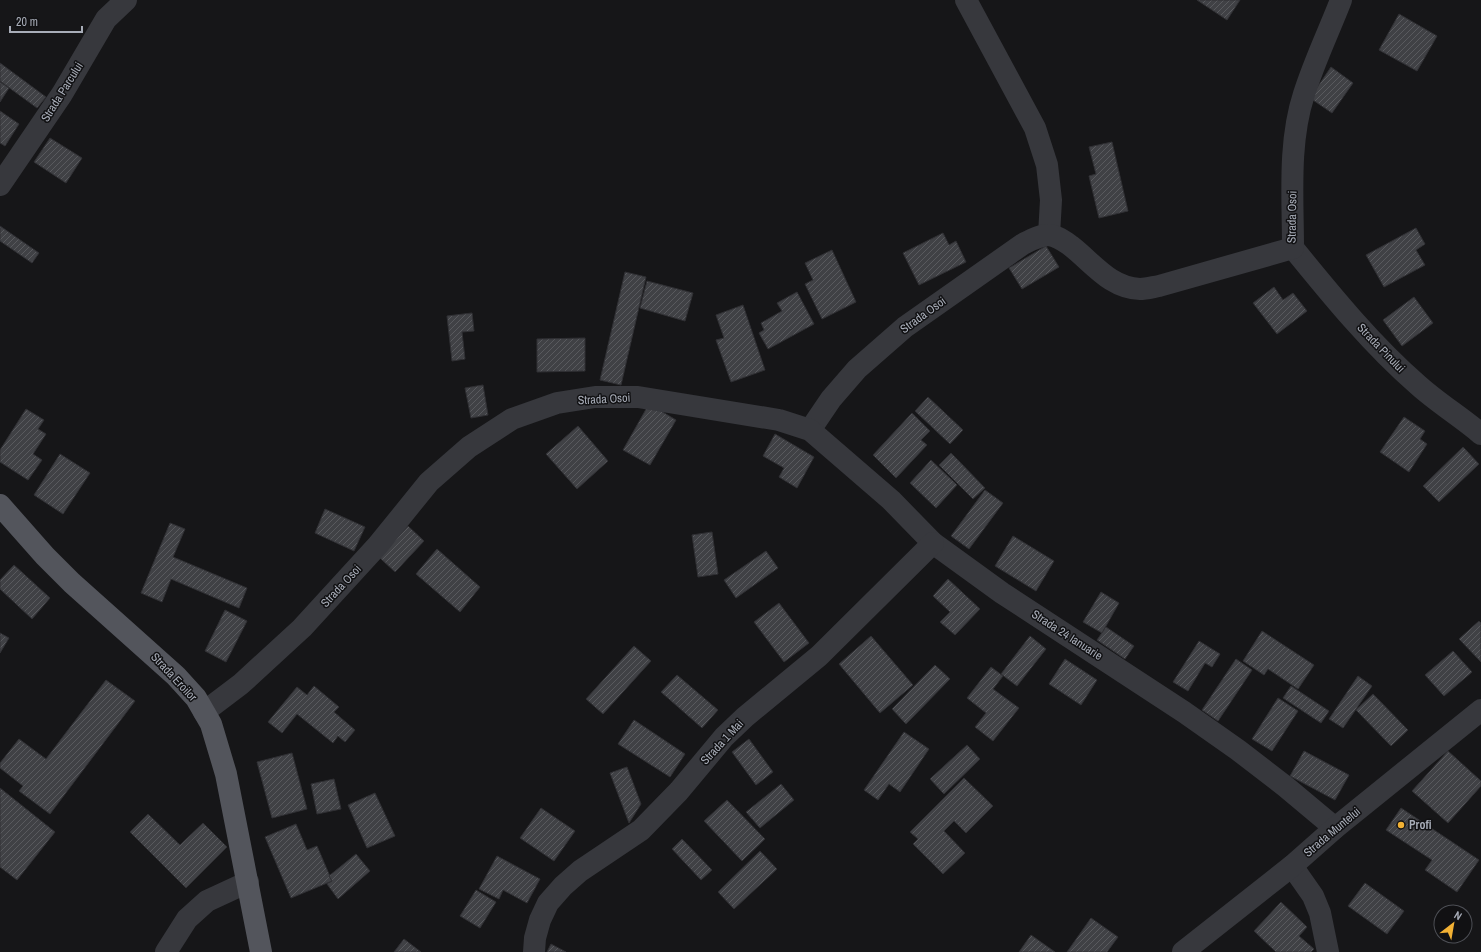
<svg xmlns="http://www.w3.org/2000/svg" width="1481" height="952" viewBox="0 0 1481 952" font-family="'Archivo Narrow',sans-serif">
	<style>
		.building { fill: url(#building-hatch); stroke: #303034 }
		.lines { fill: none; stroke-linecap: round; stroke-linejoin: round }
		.minor { stroke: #37383d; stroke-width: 22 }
		.major { stroke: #53555c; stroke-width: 22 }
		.poi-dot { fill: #f2b134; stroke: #111113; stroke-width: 1.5 }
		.labels { text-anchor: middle; stroke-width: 3; stroke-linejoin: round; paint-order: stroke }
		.street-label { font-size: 12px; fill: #a8adb8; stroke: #111113 }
		.poi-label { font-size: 12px; font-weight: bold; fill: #a8adb8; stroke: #111113; text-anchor: start }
	</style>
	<defs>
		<pattern id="building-hatch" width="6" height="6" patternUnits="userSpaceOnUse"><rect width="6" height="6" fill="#404145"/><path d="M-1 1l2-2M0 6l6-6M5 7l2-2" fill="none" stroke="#595a5e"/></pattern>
	</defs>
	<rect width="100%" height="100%" fill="#161618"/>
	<g class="building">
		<path d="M1197,0H1240L1227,20Z"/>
		<path d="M1399,14L1437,36L1417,71L1379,50Z"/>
		<path d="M0,63L46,97L37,108L0,81Z"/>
		<path d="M1331,67L1353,83L1332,113L1310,98Z"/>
		<path d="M0,82L9,88L0,102Z"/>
		<path d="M0,111L19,124L5,146L0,143Z"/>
		<path d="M50,138L82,158L66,183L34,162Z"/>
		<path d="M1112,142L1128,211L1099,218L1089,176L1096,174L1089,147Z"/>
		<path d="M0,226L39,253L32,263L0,241Z"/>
		<path d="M1416,228L1425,244L1416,250L1425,265L1384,287L1366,255Z"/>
		<path d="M943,233L949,245L956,241L966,262L919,285L903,253Z"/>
		<path d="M1046,246L1059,267L1022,289L1009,268Z"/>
		<path d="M832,250L856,302L822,319L805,284L813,280L805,263Z"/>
		<path d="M625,272L646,277L621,385L600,380Z"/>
		<path d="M647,281L693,293L685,321L640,308Z"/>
		<path d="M1274,287L1283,300L1293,293L1307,311L1277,334L1253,303Z"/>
		<path d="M797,292L814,324L768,349L759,333L764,330L761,323L782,311L777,303Z"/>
		<path d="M1414,297L1433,323L1402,346L1383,320Z"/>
		<path d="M743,305L765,370L731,382L716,340L724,338L716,315Z"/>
		<path d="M472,313L474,331L462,332L465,359L452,361L447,316Z"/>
		<path d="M585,338V371L537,372V339Z"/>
		<path d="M483,385L488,415L471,418L465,388Z"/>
		<path d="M928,397L963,430L950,444L915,411Z"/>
		<path d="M649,404L676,420L650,465L623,450Z"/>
		<path d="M26,409L44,420L38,429L46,434L33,454L42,460L28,480L0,462V450Z"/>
		<path d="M912,413L930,431L921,440L927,445L896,478L873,455Z"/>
		<path d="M1404,417L1425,431L1420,439L1427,444L1409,472L1380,452Z"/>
		<path d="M578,426L608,461L577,489L546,454Z"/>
		<path d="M775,434L814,457L797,488L779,477L784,468L763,456Z"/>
		<path d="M1463,447L1479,464L1439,502L1423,486Z"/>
		<path d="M951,453L985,488L973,499L939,465Z"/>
		<path d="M60,454L90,473L63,514L34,495Z"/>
		<path d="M931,460L957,485L936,508L910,483Z"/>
		<path d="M985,490L1003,503L969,549L951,536Z"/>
		<path d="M325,509L365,527L354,551L315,533Z"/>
		<path d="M170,523L185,529L173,557L247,588L239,608L171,579L162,602L141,593Z"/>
		<path d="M408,526L424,541L395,572L379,557Z"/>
		<path d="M712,532L718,574L698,577L692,535Z"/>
		<path d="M1013,536L1054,561L1036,591L995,566Z"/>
		<path d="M437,549L480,587L460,612L416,574Z"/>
		<path d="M766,551L778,568L736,598L724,580Z"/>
		<path d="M14,565L50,598L32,619L0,589V580Z"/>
		<path d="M948,579L980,609L955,635L940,622L950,612L933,596Z"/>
		<path d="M1101,592L1119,603L1102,633L1083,622Z"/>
		<path d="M779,603L809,643L784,662L754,622Z"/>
		<path d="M225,610L247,621L226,662L205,651Z"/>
		<path d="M1479,621L1481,623V662L1459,639Z"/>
		<path d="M1106,627L1134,646L1125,659L1097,640Z"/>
		<path d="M1262,631L1314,665L1298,689L1268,669L1264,675L1243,661Z"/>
		<path d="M0,633L9,638L0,653Z"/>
		<path d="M871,636L913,685L880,713L839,664Z"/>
		<path d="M1030,636L1046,649L1017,686L1001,674Z"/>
		<path d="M1199,641L1220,654L1212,667L1205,663L1188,691L1173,682Z"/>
		<path d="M634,646L651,661L603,714L586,699Z"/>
		<path d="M1453,651L1472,672L1444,696L1425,675Z"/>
		<path d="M1065,659L1097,680L1081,705L1049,684Z"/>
		<path d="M1236,659L1252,670L1218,721L1202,710Z"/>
		<path d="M935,665L950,679L906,724L892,709Z"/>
		<path d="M991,667L1003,676L993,689L1019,708L993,741L975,727L986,713L967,698Z"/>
		<path d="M677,675L718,710L702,728L661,692Z"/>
		<path d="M1358,676L1372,686L1343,728L1329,719Z"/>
		<path d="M106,680L135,701L50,814L19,791L23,786L0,768V763L19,739L46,759Z"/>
		<path d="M314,686L339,707L334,712L355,730L345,742L338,736L333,743L297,714L282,733L268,722L297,687L307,695Z"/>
		<path d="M1291,686L1329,711L1321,723L1283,698Z"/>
		<path d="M1373,694L1408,730L1391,746L1356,710Z"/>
		<path d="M1278,698L1298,711L1272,751L1252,739Z"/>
		<path d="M634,720L685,754L670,777L618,744Z"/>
		<path d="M904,732L929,749L900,792L889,784L878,800L864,790Z"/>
		<path d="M749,739L773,772L756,785L732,752Z"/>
		<path d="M967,745L980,759L944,794L930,779Z"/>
		<path d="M1304,751L1349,775L1335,800L1290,776Z"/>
		<path d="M1448,751L1481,781V786L1448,823L1412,791Z"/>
		<path d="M292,753L307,809L272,818L257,762Z"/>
		<path d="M627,767L641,804L629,823L610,773Z"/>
		<path d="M964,778L993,806L966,833L954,821L944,831L965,853L943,874L913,844L918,839L910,832Z"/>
		<path d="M334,779L341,809L317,814L311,784Z"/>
		<path d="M781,784L794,800L760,828L746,812Z"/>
		<path d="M0,788L55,832L17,880L0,867Z"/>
		<path d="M375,793L395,836L367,848L348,805Z"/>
		<path d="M727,800L765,839L742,861L704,821Z"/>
		<path d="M541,808L575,831L554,861L520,838Z"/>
		<path d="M1401,808L1479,860L1457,892L1425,870L1432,860L1386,830Z"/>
		<path d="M148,814L180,845L203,823L227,847L186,888L130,832Z"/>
		<path d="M296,824L307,850L317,846L332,881L291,898L265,837Z"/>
		<path d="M682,839L712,870L701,880L672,849Z"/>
		<path d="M760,851L777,869L734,909L718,892Z"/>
		<path d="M356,854L370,871L338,899L327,884L332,881L329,876Z"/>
		<path d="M497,856L540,879L527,903L503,890L499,899L479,889Z"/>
		<path d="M1365,883L1404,911L1387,934L1348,906Z"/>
		<path d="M476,890L496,902L480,928L460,916Z"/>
		<path d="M1281,902L1307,927L1299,936L1314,949L1311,952H1276L1254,931Z"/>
		<path d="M1091,918L1118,937L1107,952H1067Z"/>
		<path d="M1031,935L1055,952H1019Z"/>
		<path d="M404,939L421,952H394Z"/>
		<path d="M551,944L566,952H547Z"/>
	</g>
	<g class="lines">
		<g class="minor">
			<path d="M966,0L1035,128L1047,165L1051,200L1049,235"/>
			<path d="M0,185L62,94L106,19L126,0"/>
			<path d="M1293,248C1332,296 1372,345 1418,385C1438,403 1461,417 1481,434"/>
			<path d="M1293,248C1293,198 1288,143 1304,94C1314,62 1329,31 1341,0"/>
			<path d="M810,430L831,399L857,369L905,327L1023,244C1031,240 1040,235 1049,235C1058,236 1064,241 1071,246C1093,263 1110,288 1140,289C1146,289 1153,287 1159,286L1293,248"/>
			<path d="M204,712L241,684L302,628L378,545L429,482L469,447L512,419L557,403L595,397H638L779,420L810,430L891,500L933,543L1002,593L1184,712L1238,750L1286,787L1335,828"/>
			<path d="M1292,866L1313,896L1320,913L1328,952"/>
			<path d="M166,952L187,919L207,901L248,882"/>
			<path d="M534,952L535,938L540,920L548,903L563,886L580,871L641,830L679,791L724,737L745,717L819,656L933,543"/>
			<path d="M1183,952L1292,866L1335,828L1481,710"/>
		</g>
		<path class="major" d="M0,505L45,556L72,583L176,676L196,698L211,724L226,774L261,952"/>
	</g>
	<circle class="poi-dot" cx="1401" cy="825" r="4"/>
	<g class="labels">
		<g class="street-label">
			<text transform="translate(62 92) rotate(-58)" y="4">Strada Parcului</text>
			<text transform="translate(1292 217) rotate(-89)" y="4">Strada Osoi</text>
			<text transform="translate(923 315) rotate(-36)" y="4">Strada Osoi</text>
			<text transform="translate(1381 348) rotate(46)" y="4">Strada Pinului</text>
			<text transform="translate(604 399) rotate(-3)" y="4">Strada Osoi</text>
			<text transform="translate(341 586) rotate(-47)" y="4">Strada Osoi</text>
			<text transform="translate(1067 635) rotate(33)" y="4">Strada 24 Ianuarie</text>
			<text transform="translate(174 677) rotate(47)" y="4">Strada Eroilor</text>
			<text transform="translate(722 742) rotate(-47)" y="4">Strada 1 Mai</text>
			<text transform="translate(1332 832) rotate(-40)" y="4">Strada Muntelui</text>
		</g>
		<g class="poi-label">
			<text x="1409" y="829">Profi</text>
		</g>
	</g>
	<g transform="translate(1453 924) rotate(31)"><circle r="19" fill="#111113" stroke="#4d4f55"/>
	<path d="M0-3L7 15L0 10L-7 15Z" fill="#f2b134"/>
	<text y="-6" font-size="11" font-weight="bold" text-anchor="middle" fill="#a8adb8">N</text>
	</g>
	<path d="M10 26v6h72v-6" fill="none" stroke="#a8adb8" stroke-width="2"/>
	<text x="16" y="26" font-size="12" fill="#a8adb8" stroke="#111113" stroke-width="3" paint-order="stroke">20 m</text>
</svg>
